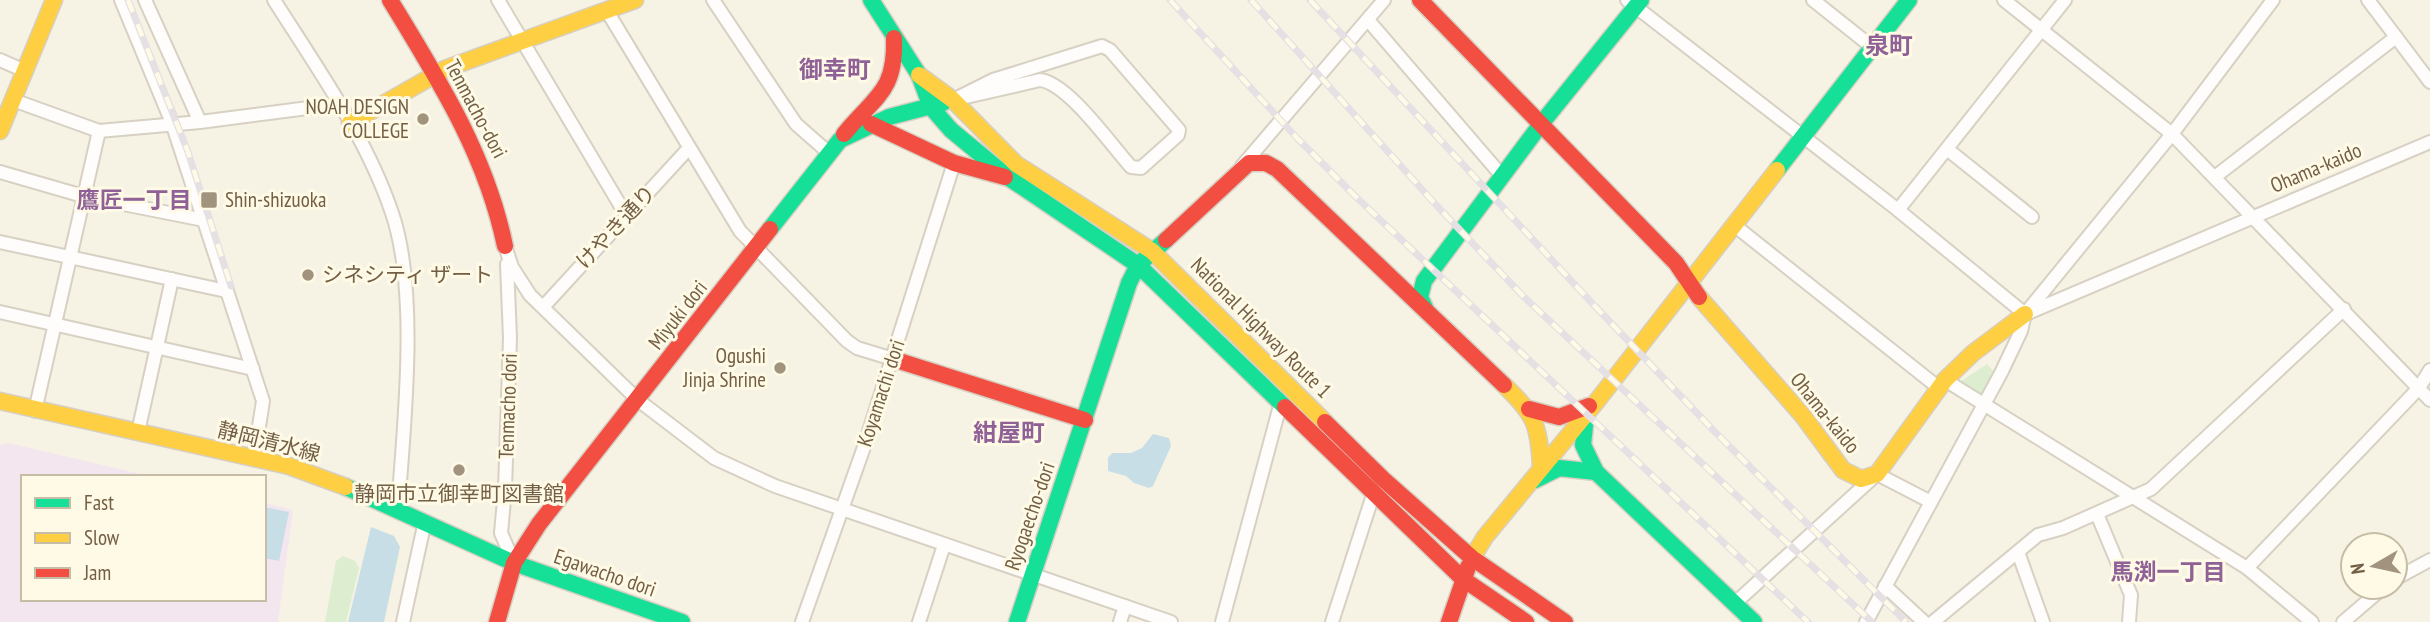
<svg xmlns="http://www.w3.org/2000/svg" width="2430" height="622" viewBox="0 0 2430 622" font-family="'PT Sans Narrow','Noto Sans JP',sans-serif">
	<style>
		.education { fill: #f4e6ef }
		.green { fill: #dceecf }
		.water { fill: #c7dee6 }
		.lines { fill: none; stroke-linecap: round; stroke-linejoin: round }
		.street-casing { stroke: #d7d0c3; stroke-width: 16 }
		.fast-casing { stroke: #d6cfc2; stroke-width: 19 }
		.slow-casing { stroke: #d6cfc2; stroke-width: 19 }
		.jam-casing { stroke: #d6cfc2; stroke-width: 19 }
		.street { stroke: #fefdfb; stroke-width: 12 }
		.fast { stroke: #16e098; stroke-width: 16 }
		.slow { stroke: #ffcf43; stroke-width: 16 }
		.jam { stroke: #f24e42; stroke-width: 16 }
		.rail-casing { stroke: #e4e0e3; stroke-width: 7 }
		.rail { stroke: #fffae5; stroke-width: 4.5; stroke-dasharray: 13; stroke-linecap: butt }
		.poi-dot { fill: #a1937e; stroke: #fffae5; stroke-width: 2.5 }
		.labels { text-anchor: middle; stroke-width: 6; stroke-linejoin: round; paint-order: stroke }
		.poi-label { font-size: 21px; fill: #735f46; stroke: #fffae5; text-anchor: end }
		.street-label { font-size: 21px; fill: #735f46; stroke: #fffae5 }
		.neighbourhood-label { font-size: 23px; font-weight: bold; fill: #8f6197; stroke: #fffae5 }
		.quarter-label { font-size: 24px; font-weight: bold; fill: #8f6197; stroke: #fffae5 }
	</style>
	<rect width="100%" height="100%" fill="#f6f3e5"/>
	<path class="education" d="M9,443L153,477H23V599H264V503L293,510L278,622H0V445Z"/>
	<g class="green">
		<path d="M1987,364L1995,373L1982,400L1957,384Z"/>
		<path d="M343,556L355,561L359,568L346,622H325L336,561Z"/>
	</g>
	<g class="water">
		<path d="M1153,434L1169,438L1171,446L1153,486L1149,488L1134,483L1126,476L1108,471V458L1112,453H1131L1142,448Z"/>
		<path d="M264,507L289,512L279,561L264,558Z"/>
		<path d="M371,527L394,536L400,547L384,622H348Z"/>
	</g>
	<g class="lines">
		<g class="street-casing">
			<g id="street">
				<path d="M121,0L172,123L263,401L254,458"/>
				<path d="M145,0L200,122"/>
				<path d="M274,0C317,68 366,136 392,213C419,292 404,424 398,508"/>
				<path d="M498,0L626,215"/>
				<path d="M713,0L796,124L829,153"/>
				<path d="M1627,0L1898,210L2025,314"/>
				<path d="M1813,0L1872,47"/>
				<path d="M2004,0L2172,134L2430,400"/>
				<path d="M2368,0L2430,82"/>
				<path d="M607,11L740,231L847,341L857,348L893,359"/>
				<path d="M1368,20L1502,176"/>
				<path d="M1102,46L1110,50L1179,130L1178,135L1141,168L1131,167C1111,145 1068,83 1040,80L953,100L993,80Z"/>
				<path d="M0,60L25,71"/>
				<path d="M13,100L99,131L200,122L339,104"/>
				<path d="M1947,149L2032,217"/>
				<path d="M1242,166L1384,0"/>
				<path d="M0,172L83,196L204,220"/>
				<path d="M2216,176L2396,37"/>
				<path d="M1898,210L2065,0"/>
				<path d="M1734,225L1939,388"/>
				<path d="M0,242L226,291"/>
				<path d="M505,246L512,267L530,295L638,400L714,458L775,486L1171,622"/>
				<path d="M507,264L510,338L505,489L501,533L514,563"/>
				<path d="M544,306L689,148"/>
				<path d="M0,312L253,369"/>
				<path d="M2028,313L2430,142"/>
				<path d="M1945,380L2247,568L2312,622"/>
				<path d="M35,411L99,131"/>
				<path d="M138,432L172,279"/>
				<path d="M2097,514L2131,595L2129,622"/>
				<path d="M2018,552L2043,622"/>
				<path d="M2247,568L2419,388L2430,370"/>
				<path d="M2395,579L2430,560"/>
				<path d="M1885,586L1924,622"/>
				<path d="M1734,604L1877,474L1931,502"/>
				<path d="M403,622L425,521"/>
				<path d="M802,622L864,447L954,163"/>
				<path d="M919,622L944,545"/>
				<path d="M1120,622L1125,606"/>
				<path d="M1222,622L1281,402"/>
				<path d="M1332,622L1373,495"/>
				<path d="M1866,622L2001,373L2021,331L2025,314L2172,134L2273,0"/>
				<path d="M1933,622L2038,535L2063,528L2151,489L2344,309"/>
				<path d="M2343,622L2384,587"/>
			</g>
		</g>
		<g class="fast-casing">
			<g id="fast">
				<path d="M871,0L919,75L931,107L951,130L1009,178L1138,265L1285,407"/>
				<path d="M1777,170L1909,0"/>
				<path d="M770,229L840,140L889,117L943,103"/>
				<path d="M1426,310L1420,297L1424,281L1541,124L1641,0"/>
				<path d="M1586,416L1583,445L1596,472L1754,622"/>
				<path d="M1535,480L1559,468L1596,472"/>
				<path d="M346,487L514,563"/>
				<path d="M514,563L682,622"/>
				<path d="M1017,622L1129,283L1138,265L1166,240"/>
			</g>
		</g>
		<g class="slow-casing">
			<g id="slow">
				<path d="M919,75L953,100L1016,164L1152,251L1325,422"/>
				<path d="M350,123L445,69L635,0"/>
				<path d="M0,131L54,0"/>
				<path d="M1699,297L1803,416L1843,470L1861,479L1877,474L1945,380L1973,353L2025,314"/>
				<path d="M1504,385C1535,415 1539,425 1541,467"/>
				<path d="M0,401L289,466L346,487"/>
				<path d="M1472,558L1485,537L1597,401L1777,170"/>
			</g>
		</g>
		<g class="jam-casing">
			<g id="jam">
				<path d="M390,0C438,79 486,154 505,246"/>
				<path d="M1420,0L1676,263L1699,297"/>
				<path d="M871,124L954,163L1005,177"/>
				<path d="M844,134C875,96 896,92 894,38"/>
				<path d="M1166,240L1249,163H1266L1277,169L1504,385"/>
				<path d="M893,359L1085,420"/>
				<path d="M1285,407L1463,579L1526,622"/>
				<path d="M1529,409L1559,417L1589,406"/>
				<path d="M1325,422L1383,479L1472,558L1565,622"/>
				<path d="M497,622L514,563L539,524L770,229"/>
				<path d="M1449,622L1468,567"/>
			</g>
		</g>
		<use href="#street" class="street"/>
		<use href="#fast" class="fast"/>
		<use href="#slow" class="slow"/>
		<use href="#jam" class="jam"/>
		<g class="rail-casing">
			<g id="rail">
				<path d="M128,0L188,152L231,286"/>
				<path d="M1170,0L1297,138L1356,197L1808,622"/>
				<path d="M1251,0L1437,206L1524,297L1872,622"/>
				<path d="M1310,0L1591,302L1716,433L1906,622"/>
			</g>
		</g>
		<use href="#rail" class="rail"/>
	</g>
	<g class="poi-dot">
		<circle cx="423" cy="119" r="7"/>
		<rect x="200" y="191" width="18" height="18" rx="3.5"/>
		<circle cx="308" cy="275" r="7"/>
		<circle cx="780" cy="368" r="7"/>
		<circle cx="459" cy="470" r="7"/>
	</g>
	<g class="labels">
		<g class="poi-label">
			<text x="409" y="114">NOAH DESIGN<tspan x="409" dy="24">COLLEGE</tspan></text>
			<text x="225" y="207" text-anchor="start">Shin-shizuoka</text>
			<text x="322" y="282" text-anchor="start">シネシティ ザート</text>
			<text x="766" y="363">Ogushi<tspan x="766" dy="24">Jinja Shrine</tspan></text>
			<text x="459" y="501" text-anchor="middle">静岡市立御幸町図書館</text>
		</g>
		<g class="street-label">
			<text transform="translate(476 109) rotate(62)" y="7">Tenmacho-dori</text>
			<text transform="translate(2316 168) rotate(-23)" y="7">Ohama-kaido</text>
			<text transform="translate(616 227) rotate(-47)" y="7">けやき通り</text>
			<text transform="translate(678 315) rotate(-52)" y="7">Miyuki dori</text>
			<text transform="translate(1261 328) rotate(45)" y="7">National Highway Route 1</text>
			<text transform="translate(881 393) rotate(-72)" y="7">Koyamachi dori</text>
			<text transform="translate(508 406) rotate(-88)" y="7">Tenmacho dori</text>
			<text transform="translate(1825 413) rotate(51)" y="7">Ohama-kaido</text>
			<text transform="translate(269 442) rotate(14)" y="7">静岡清水線</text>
			<text transform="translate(1030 516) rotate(-71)" y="7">Ryogaecho-dori</text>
			<text transform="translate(605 573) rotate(19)" y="7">Egawacho dori</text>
		</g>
		<g class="neighbourhood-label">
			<text x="134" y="208">鷹匠一丁目</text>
			<text x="2168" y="580">馬渕一丁目</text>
		</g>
		<g class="quarter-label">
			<text x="1889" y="54">泉町</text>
			<text x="835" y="78">御幸町</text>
			<text x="1009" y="441">紺屋町</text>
		</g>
	</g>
	<rect x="21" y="475" width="245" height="126" fill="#fffae5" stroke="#c7bca5" stroke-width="2"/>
	<rect x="35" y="498" width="35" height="10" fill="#16e098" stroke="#c7bca5" stroke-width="2"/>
	<text x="84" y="510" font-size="21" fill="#735f46">Fast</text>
	<rect x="35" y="533" width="35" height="10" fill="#ffcf43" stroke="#c7bca5" stroke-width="2"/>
	<text x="84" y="545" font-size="21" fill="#735f46">Slow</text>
	<rect x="35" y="568" width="35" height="10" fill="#f24e42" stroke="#c7bca5" stroke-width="2"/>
	<text x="84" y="580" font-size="21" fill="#735f46">Jam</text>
	<g transform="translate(2374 566) rotate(261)"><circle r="33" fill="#fffae5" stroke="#c7bca5" stroke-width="2"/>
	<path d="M0-5L12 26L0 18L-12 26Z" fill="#a1937e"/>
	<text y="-10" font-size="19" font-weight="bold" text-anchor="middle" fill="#735f46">N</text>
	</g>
</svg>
